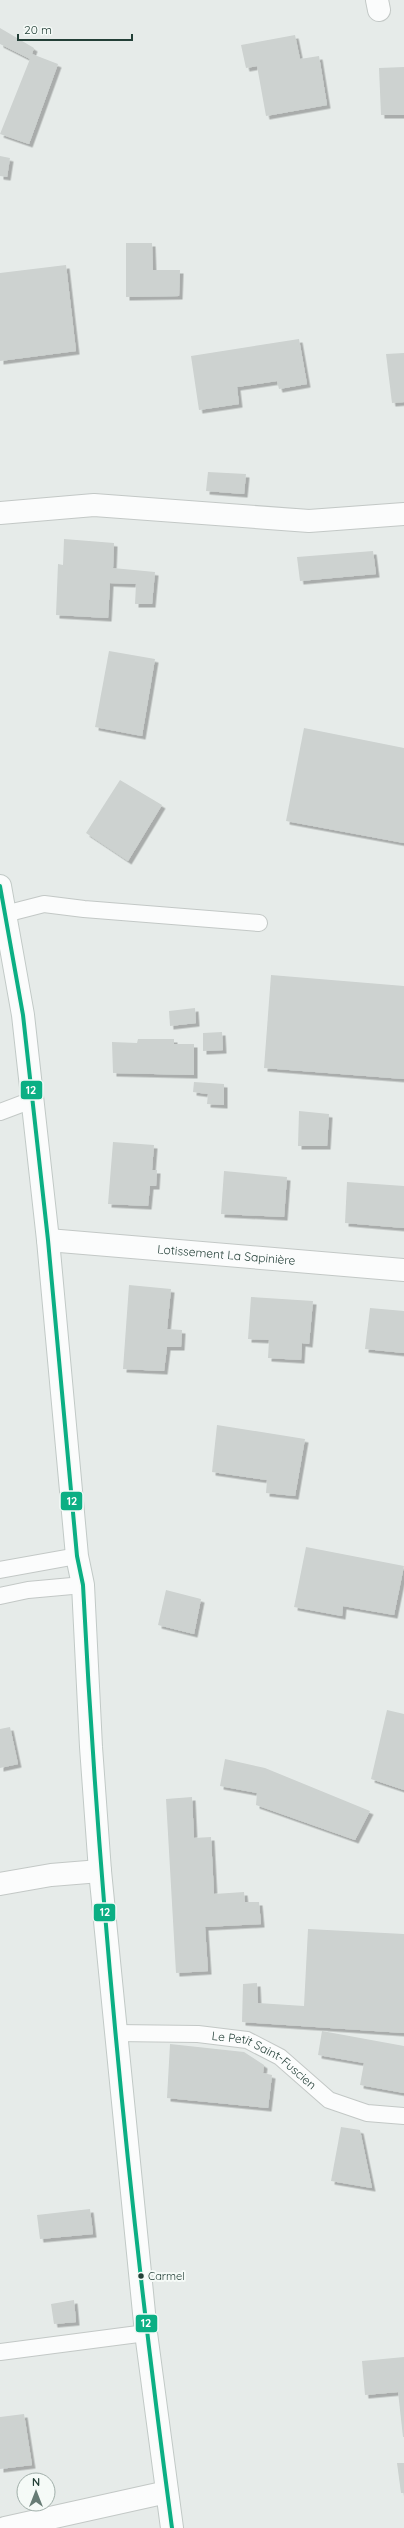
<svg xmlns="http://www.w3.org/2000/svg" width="404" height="2528" viewBox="0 0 404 2528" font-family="Quicksand,sans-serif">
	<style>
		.building { fill: #cdd2d0; filter: url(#shadow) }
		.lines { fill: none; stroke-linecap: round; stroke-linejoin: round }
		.lane-casing { stroke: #c3c8c6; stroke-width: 18 }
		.street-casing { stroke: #c3c8c6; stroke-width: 24 }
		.secondary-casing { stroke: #c1c9c6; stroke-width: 24 }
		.lane { stroke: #fbfcfc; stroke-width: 16 }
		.street { stroke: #fbfcfc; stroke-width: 22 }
		.secondary { stroke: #fbfcfc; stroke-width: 22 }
		.bus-1-casing { stroke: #f5faf7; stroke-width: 7 }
		.bus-1 { stroke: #0baf84; stroke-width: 4 }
		.bus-dot { fill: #233f37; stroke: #f5faf7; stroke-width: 1.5 }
		.labels { text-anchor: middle; stroke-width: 4; stroke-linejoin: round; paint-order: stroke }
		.bus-label { font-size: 11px; fill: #233f37; stroke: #f5faf7; text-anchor: start }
		.street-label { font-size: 12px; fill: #233f37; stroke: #f5faf7 }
		.line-badge { stroke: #f5faf7; stroke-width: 1.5 }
		.badge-label { font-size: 11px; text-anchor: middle; font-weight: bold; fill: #fff }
	</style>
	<defs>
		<filter id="shadow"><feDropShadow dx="3.5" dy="3.5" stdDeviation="0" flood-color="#0004"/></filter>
	</defs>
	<rect width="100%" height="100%" fill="#e6ebe9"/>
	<g class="building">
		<path d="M0,28L34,48L32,54L58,64L29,144L0,134L30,59L0,44Z"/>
		<path d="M295,35L300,59L319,56L327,105L266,116L257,66L246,68L241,45Z"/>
		<path d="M404,67V115H381L379,68Z"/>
		<path d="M0,156L10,158L7,177L0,176Z"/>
		<path d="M126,243H152L153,270H180L179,296L126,297Z"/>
		<path d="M66,265L76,351L0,361V273Z"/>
		<path d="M299,339L307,384L279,389L277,381L237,387L239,404L199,410L191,356Z"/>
		<path d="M404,353V402L392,403L386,354Z"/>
		<path d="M208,472L246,474L244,494L206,491Z"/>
		<path d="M64,539L114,543L113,568L155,572L152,604H135L136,584L110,583L108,618L56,615L58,564L63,565Z"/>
		<path d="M373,551L376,574L300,581L297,557Z"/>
		<path d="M109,651L155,659L142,736L95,727Z"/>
		<path d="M304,728L404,748V843L286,821Z"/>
		<path d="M120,780L162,805L128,861L86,833Z"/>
		<path d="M271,975L404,986V1079L264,1068Z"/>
		<path d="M195,1008L196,1023L170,1026L169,1011Z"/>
		<path d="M222,1032L223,1050L203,1051V1033Z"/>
		<path d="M138,1039H174V1044H194V1075L113,1073L112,1042L137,1043Z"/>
		<path d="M194,1082L224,1084V1105L207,1104L208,1094L193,1092Z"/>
		<path d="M299,1111L329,1114L327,1146H298Z"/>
		<path d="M113,1142L154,1145L152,1170H157L156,1186H150L148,1206L108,1204Z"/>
		<path d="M224,1171L287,1177L284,1217L221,1214Z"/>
		<path d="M347,1182L404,1186V1228L345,1223Z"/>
		<path d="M129,1285L171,1289L167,1329L182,1330L181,1347H167L164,1371L123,1369Z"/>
		<path d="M251,1297L313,1301L309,1344L302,1343L301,1360L268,1358L269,1340L248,1339Z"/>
		<path d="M370,1308L404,1311V1353L365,1349Z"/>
		<path d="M217,1425L305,1439L295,1496L266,1493L267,1480L212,1472Z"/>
		<path d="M306,1547L404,1566L394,1615L343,1606L342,1616L294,1607Z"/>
		<path d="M166,1590L201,1599L194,1634L158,1625Z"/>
		<path d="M387,1710L404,1714V1790L371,1779Z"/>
		<path d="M10,1727L18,1764L0,1768V1729Z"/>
		<path d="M225,1759L265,1768L370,1811L355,1840L256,1805L257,1793L220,1786Z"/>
		<path d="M192,1797L194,1838L211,1837L214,1894L244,1892L245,1902H259L261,1924L205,1927L208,1971L176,1973L166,1799Z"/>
		<path d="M308,1929L404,1934V2033L242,2022L243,1984L257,1983L258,2003L304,2006Z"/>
		<path d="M322,2031L404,2046V2093L360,2085L364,2063L318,2055Z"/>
		<path d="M170,2044L244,2052L264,2065L263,2073L272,2075L268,2108L167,2098Z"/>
		<path d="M341,2127L360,2130L372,2188L331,2181Z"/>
		<path d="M90,2209L93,2234L40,2239L37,2215Z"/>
		<path d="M74,2300L76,2322L54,2324L51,2304Z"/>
		<path d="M404,2357V2437H403L398,2392L365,2395L362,2361Z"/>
		<path d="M24,2414L32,2465L0,2469V2417Z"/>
		<path d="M397,2463H404V2493H401Z"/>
	</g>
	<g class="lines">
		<g class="lane-casing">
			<g id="lane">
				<path d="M5,914L44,904L84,909L259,923"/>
				<path d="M0,1112L32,1100"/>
				<path d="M0,1570L77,1556"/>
				<path d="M0,1596L28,1590L83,1585"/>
				<path id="s1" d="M115,2033L198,2034L247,2040L280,2057L329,2100L367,2113L404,2116"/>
				<path d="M0,2352L146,2333"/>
			</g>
		</g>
		<g class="street-casing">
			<g id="street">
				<path d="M377,0L379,10"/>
				<path d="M0,513L94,505L309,521L404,514"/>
				<path id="s2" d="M48,1240L404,1270"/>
				<path d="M0,1884L51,1875L100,1871"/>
				<path d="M5,2528L167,2492"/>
			</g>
		</g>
		<g class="secondary-casing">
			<path id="secondary" d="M0,886L23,1015L48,1240L77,1556L83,1585L91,1747L100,1871L146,2333L172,2528"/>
		</g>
		<use href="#lane" class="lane"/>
		<use href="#street" class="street"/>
		<use href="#secondary" class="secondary"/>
		<g class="bus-1-casing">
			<path id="bus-1" d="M0,886L23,1015L48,1240L77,1556L83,1585C99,1900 130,2215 172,2528"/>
		</g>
		<use href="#bus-1" class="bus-1"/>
	</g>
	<circle class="bus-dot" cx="141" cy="2276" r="3.5"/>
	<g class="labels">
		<g class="bus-label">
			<text x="148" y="2280">Carmel</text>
		</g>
		<g class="street-label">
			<text dy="4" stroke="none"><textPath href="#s2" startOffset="179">Lotissement La Sapinière</textPath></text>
			<text dy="4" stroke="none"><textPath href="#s1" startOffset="156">Le Petit Saint-Fuscien</textPath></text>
		</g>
	</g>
	<g class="line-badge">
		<rect x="20" y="1080" width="23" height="20" rx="4" fill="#0baf84"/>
		<rect x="60" y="1491" width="23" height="20" rx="4" fill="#0baf84"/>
		<rect x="93" y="1903" width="23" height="19" rx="4" fill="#0baf84"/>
		<rect x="135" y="2314" width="23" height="19" rx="4" fill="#0baf84"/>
	</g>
	<g class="badge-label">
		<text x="31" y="1094">12</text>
		<text x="72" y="1505">12</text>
		<text x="105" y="1916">12</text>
		<text x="146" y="2327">12</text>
	</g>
	<g transform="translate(36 2492)"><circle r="19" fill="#f5faf7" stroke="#a1afaa"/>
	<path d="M0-3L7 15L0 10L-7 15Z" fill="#677b75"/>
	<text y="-6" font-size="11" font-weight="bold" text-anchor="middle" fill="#233f37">N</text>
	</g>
	<path d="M18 34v6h114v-6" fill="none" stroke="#233f37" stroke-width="2"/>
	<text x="24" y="34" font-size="12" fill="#233f37" stroke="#f5faf7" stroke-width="3" paint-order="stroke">20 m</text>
</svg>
